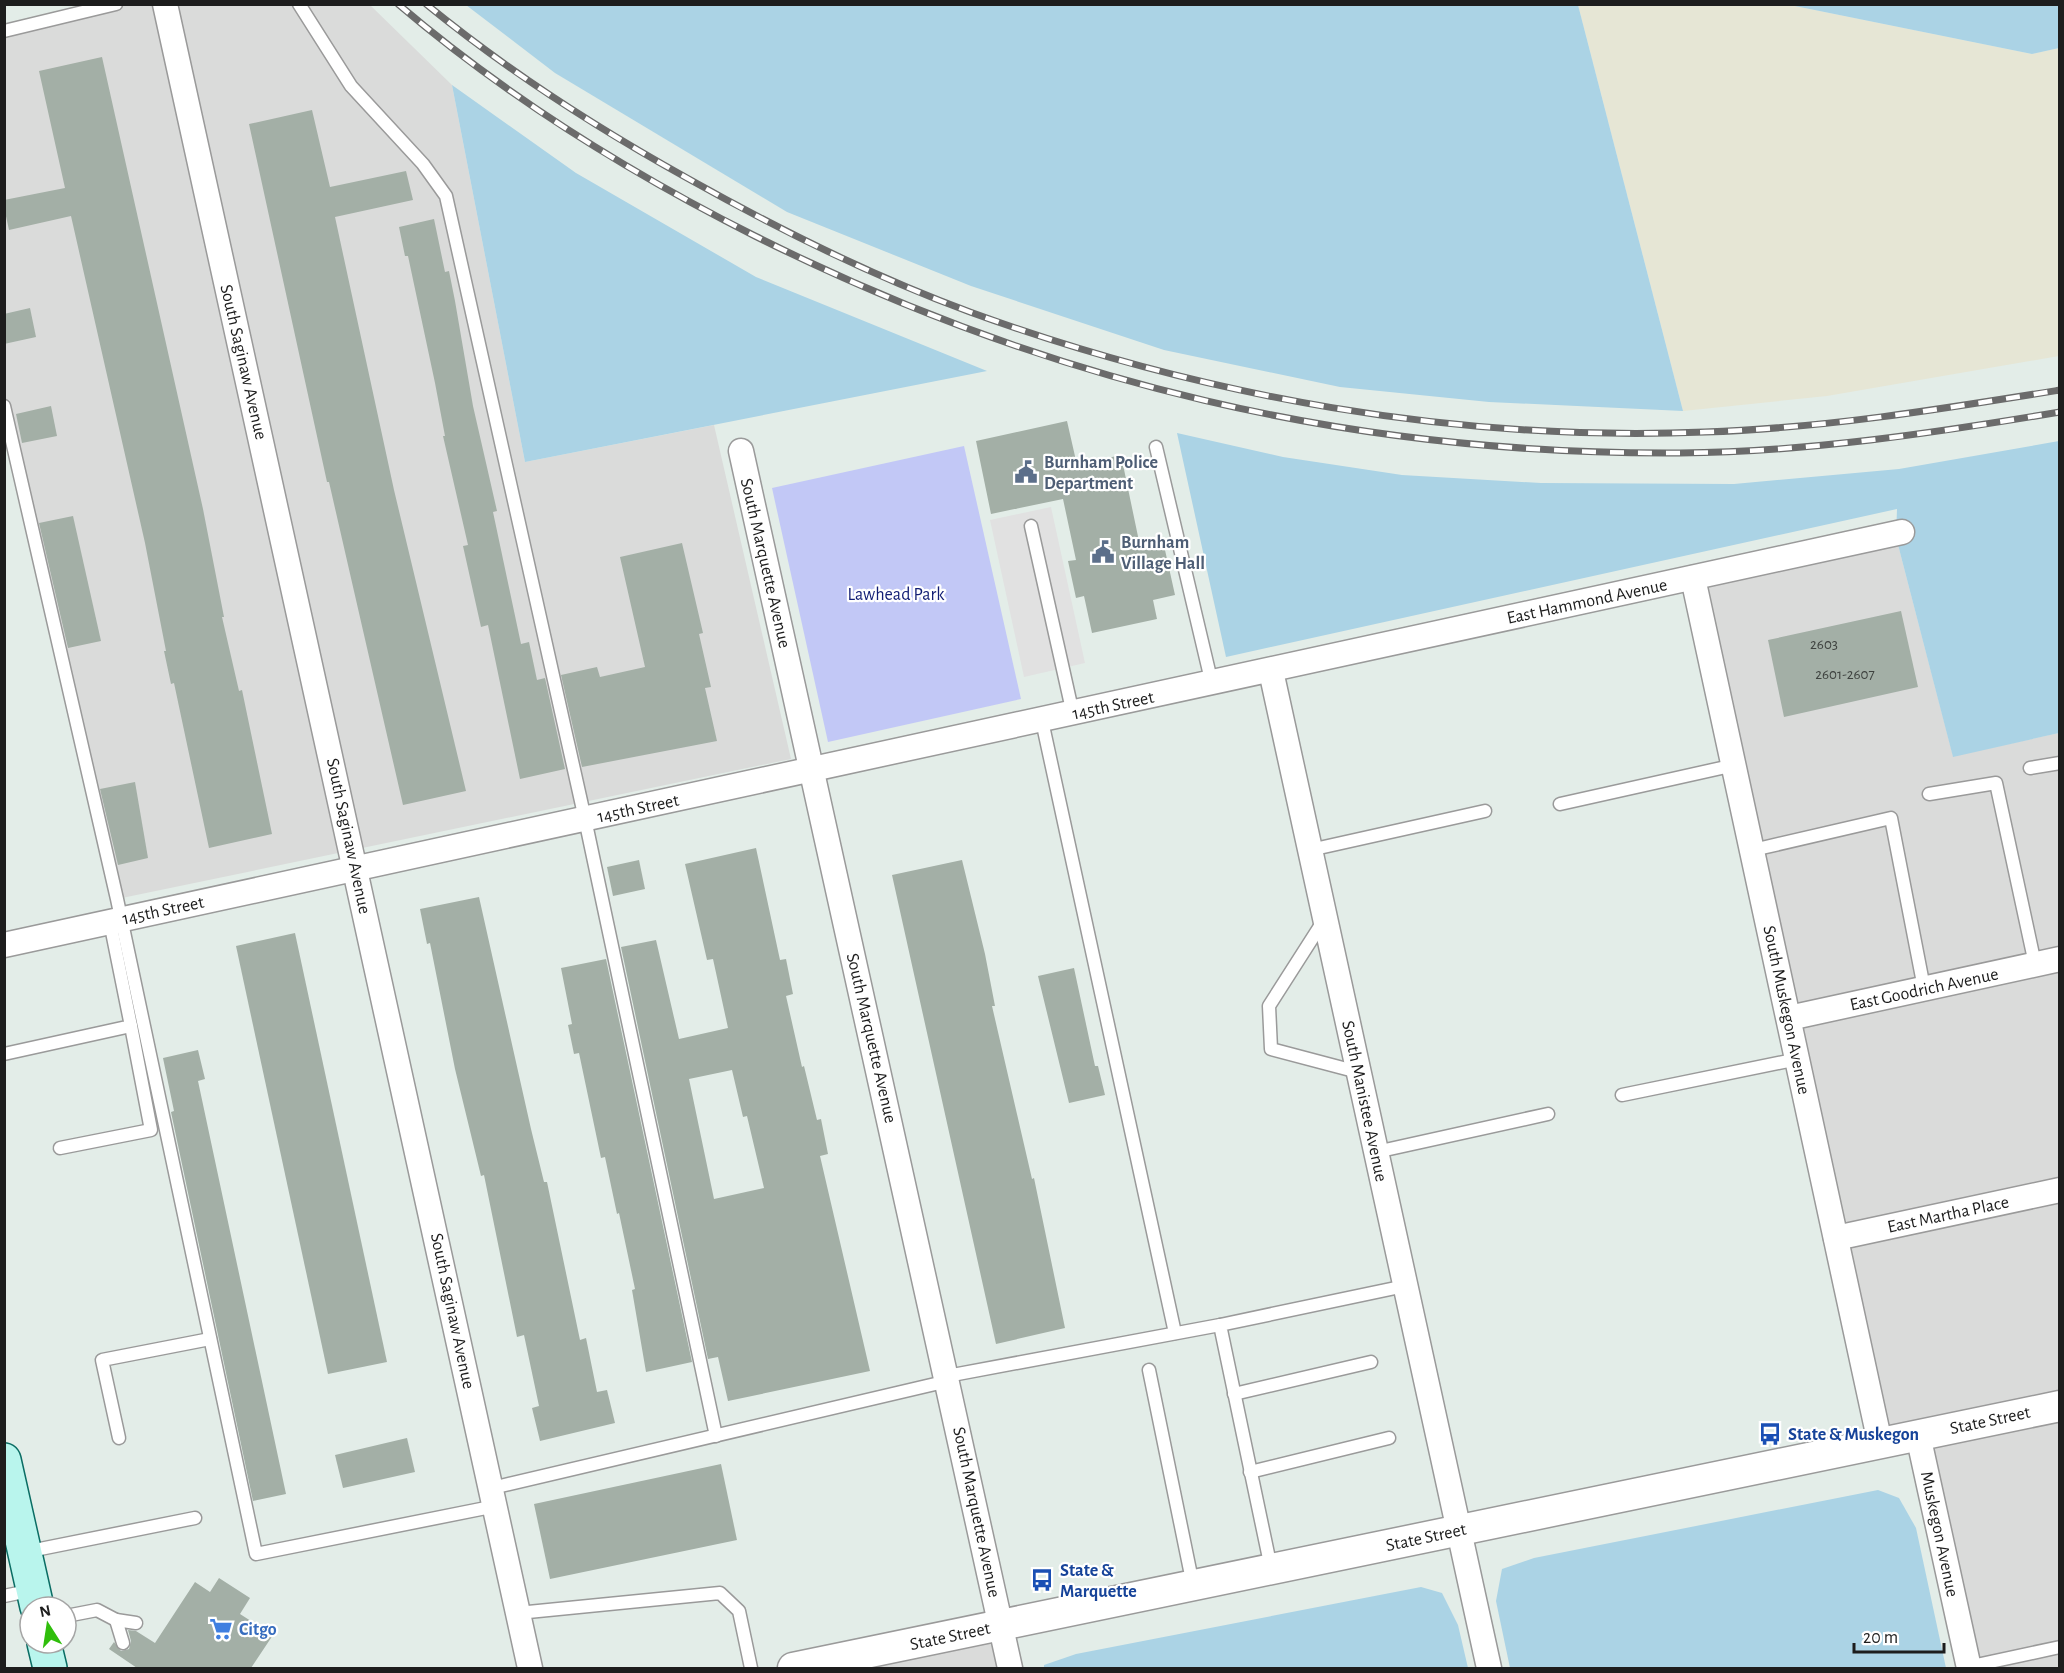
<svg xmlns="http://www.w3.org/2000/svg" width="2064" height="1673" viewBox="0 0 2064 1673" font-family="'Alegreya Sans',sans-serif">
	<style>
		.residential { fill: #dadbda }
		.industrial { fill: #e6e6d5 }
		.grass { fill: #abd3e5 }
		.park { fill: #c2c8f6 }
		.parking { fill: #e1e1e1 }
		.building { fill: #a3afa6; fill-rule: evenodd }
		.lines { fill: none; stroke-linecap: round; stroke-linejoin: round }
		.service-casing { stroke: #9a9a9a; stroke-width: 15 }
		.minor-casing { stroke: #9a9a9a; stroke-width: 27 }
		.tertiary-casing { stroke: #9a9a9a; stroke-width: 33 }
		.secondary-casing { stroke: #0b6d64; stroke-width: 36 }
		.service { stroke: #fff; stroke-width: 12 }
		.minor { stroke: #fff; stroke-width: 24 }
		.tertiary { stroke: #fff; stroke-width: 30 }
		.secondary { stroke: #b9f5ed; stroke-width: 33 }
		.rail-casing { stroke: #6b6b6b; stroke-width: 7 }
		.rail { stroke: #fff; stroke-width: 4.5; stroke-dasharray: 14; stroke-linecap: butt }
		.labels { text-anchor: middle; stroke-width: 4.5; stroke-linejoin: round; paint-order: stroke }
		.number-label { font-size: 15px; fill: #3e423f }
		.street-label { font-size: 18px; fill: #1d1d1d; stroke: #fff }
		.service-label { font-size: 18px; font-weight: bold; fill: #4e5e75; stroke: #fff; text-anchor: start }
		.park-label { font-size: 18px; fill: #111d74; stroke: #fff }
		.transit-label { font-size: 18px; font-weight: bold; fill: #164399; stroke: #fff; text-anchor: start }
		.shop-label { font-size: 18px; font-weight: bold; fill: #366cbe; stroke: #fff; text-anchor: start }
	</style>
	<rect width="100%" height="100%" fill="#e3ede8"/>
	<g class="residential">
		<path d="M116,5H370L452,85L525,462L714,425L791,759L117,899L5,406L4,31Z"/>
		<path d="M1896,537L1953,756L2059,733V1668H1962L1918,1435L1880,1443L1695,579Z"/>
		<path d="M1001,1625L1010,1668H792Z"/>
	</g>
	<path class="industrial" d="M1578,5H1790L2032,54L2059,48V356L1827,396L1683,411Z"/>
	<g class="grass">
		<path d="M466,5H1578L1683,411L1489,402L1340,387L1164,350L971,286L787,212L555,73Z"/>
		<path d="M1790,5H2059V48L2032,54Z"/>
		<path d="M452,85L576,173L756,277L987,371L525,462Z"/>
		<path d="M1177,433L1283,457L1402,475L1541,483L1734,484L1899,469L2059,441V733L1953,757L1896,537L1897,509L1226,657Z"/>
		<path d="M1878,1490L1899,1498L1916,1528L1946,1668H1510L1496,1601L1502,1569L1534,1558Z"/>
		<path d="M1421,1587L1442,1593L1458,1625L1468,1668H1044V1665L1076,1654Z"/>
	</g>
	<path class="park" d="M964,446L1021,699L828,742L772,488Z"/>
	<path class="parking" d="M1051,507L1085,663L1024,677L990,520Z"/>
	<g class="building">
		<path d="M102,57L203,509L224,617H222L239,691L242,690L272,834L209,848L174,683L171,684L164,651H166L145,543L71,216L9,230L4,207V200L65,188L39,71Z"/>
		<path d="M312,110L330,187L406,171L413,200L335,217L394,490L466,791L403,805L329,482H327L249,124Z"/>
		<path d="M434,219L445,272L449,271L455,301L473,406L497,511L493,512L521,644L529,642L537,680L545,678L565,769L520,779L488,625L481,627L463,546L468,545L443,436H445L435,383L408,256H405L399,227Z"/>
		<path d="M30,308L36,337L4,344V314Z"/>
		<path d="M51,406L57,436L22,443L16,414Z"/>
		<path d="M1067,421L1077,465L1121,455L1140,546L1163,541L1175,595L1153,600L1157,619L1092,633L1084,596L1076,598L1068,561L1076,560L1063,499L991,514L976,441Z"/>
		<path d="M73,516L101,641L68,648L39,523Z"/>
		<path d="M682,543L703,633L699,634L711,687L705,688L717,741L582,767L561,675L597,667L600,677L645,667L620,557Z"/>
		<path d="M1901,611L1918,687L1784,717L1768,640Z"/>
		<path d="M135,782L148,858L118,865L100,789Z"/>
		<path d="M756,848L780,960L786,959L793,994L786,996L802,1067L804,1066L817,1120L821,1119L828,1154L820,1156L870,1371L728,1401L718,1357L708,1359L621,947L656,940L679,1039L728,1028L713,959L707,960L685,864ZM732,1070L743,1117L747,1116L764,1188L714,1199L689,1079Z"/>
		<path d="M639,860L645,889L613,896L607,867Z"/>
		<path d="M962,860L985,954L995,1006H992L1032,1179L1034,1178L1065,1328L996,1344L892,875Z"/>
		<path d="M479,897L531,1129L544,1182H547L580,1340L586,1338L597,1392L607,1390L615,1423L540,1441L532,1408L539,1406L524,1335L517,1337L484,1175L481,1176L455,1069L430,943L427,944L420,909Z"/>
		<path d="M295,933L387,1362L328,1374L236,946Z"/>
		<path d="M606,959L692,1362L646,1372L632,1290L635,1289L619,1213L617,1214L605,1157L601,1158L579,1053L574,1054L568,1025L572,1024L561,968Z"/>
		<path d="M1074,968L1095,1066H1098L1105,1095L1069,1103L1038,976Z"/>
		<path d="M198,1050L205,1079L198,1081L286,1494L253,1501L171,1112L174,1111L163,1058Z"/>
		<path d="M407,1438L415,1472L343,1488L335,1455Z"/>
		<path d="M721,1464L737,1540L550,1579L534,1504Z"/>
		<path d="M219,1578L250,1598L240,1614L273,1635L251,1668H137L109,1649L114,1642L121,1651L129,1649L131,1641L128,1630L136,1631L155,1643L195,1582L210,1592Z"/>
	</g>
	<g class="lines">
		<g class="service-casing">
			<g id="service">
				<path d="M299,4L351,86L423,164L446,196L585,819L716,1436"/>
				<path d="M4,31L116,4"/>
				<path d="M4,406L117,899L256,1554L496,1506"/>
				<path d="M1156,447L1212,684"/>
				<path d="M1031,526L1073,714"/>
				<path d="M1042,721L1175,1333"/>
				<path d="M2030,768L2060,763"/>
				<path d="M1929,794L1996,783L2035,964"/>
				<path d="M1560,804L1735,765"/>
				<path d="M1310,850L1485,811"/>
				<path d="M1753,850L1891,818L1924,988"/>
				<path d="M1324,920L1269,1006L1271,1049L1358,1072"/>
				<path d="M4,1054L131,1026L110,922"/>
				<path d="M1622,1095L1798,1059"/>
				<path d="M60,1148L151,1130L131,1026"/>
				<path d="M1376,1152L1548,1114"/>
				<path d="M1149,1370L1193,1585"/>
				<path d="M947,1376L1220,1325"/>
				<path d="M1234,1394L1371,1362"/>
				<path d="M119,1438L102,1360L210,1339"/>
				<path d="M1250,1472L1389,1438"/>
				<path d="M492,1488L948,1381"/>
				<path d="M25,1552L195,1518"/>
				<path d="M1271,1568L1220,1325L1405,1286"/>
				<path d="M4,1596L33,1590"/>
				<path d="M518,1613L720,1593L739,1611L751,1668"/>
				<path d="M66,1616L97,1610L116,1620"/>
				<path d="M123,1643L116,1620L136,1623"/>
				<path d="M1967,1667L2060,1647"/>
			</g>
		</g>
		<g class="minor-casing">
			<g id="minor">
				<path d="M165,4L530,1668"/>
				<path d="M741,451L1010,1668"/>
				<path d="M1693,578L1880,1443"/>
				<path d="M1271,671L1489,1668"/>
				<path d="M4,945L1902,532"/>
				<path d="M1789,1018L2060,959"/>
				<path d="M1836,1238L2060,1190"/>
				<path d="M1918,1435L1969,1668"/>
			</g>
		</g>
		<g class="tertiary-casing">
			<path id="tertiary" d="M793,1668L2060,1406"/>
		</g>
		<g class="secondary-casing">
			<g id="secondary">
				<path d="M4,1460L37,1607"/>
				<path d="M44,1643L50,1668"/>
			</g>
		</g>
		<use href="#service" class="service"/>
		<use href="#minor" class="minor"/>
		<use href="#tertiary" class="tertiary"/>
		<use href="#secondary" class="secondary"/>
		<g class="rail-casing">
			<g id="rail">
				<path d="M398,4C507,97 628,172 755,236C1049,383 1351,455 1680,453C1807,452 1934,433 2060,412"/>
				<path d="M426,4C508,71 595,127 687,178C778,229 872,276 970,312C1203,397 1457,442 1705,432C1825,428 1942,409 2060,390"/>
			</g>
		</g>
		<use href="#rail" class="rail"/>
	</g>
	<defs>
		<g id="civic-bare" transform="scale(1.8)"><path d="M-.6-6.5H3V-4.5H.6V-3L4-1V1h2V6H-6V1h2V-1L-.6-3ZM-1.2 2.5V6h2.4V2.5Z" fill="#5c6f8a" stroke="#fff" stroke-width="2.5" paint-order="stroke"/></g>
		<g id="bus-bare" transform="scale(1.8)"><path d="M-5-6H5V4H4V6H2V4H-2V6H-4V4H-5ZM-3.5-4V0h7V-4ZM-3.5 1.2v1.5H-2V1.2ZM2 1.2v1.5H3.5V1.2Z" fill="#1a4fb4" stroke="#fff" stroke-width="2.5" paint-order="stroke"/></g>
		<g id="supermarket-bare" transform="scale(1.8)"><path d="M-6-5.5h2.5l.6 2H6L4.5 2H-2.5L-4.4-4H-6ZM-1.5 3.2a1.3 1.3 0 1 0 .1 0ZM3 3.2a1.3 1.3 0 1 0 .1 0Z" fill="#3f7fe0" stroke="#fff" stroke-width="2.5" paint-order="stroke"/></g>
	</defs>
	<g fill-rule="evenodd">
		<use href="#civic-bare" x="1026" y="472"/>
		<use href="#civic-bare" x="1103" y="552"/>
		<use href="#bus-bare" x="1770" y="1434"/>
		<use href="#bus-bare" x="1042" y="1580"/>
		<use href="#supermarket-bare" x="221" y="1629"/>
	</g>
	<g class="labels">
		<g class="number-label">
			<text x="1824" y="649">2603</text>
			<text x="1845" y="679">2601-2607</text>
		</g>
		<g class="street-label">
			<text transform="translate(244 362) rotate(77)" y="6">South Saginaw Avenue</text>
			<text transform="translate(766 563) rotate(77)" y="6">South Marquette Avenue</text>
			<text transform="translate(1587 601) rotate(-12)" y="6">East Hammond Avenue</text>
			<text transform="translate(1113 705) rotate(-12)" y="6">145th Street</text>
			<text transform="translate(638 808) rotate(-12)" y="6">145th Street</text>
			<text transform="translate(349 836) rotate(78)" y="6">South Saginaw Avenue</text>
			<text transform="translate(163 910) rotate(-12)" y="6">145th Street</text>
			<text transform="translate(1924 989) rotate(-12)" y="6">East Goodrich Avenue</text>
			<text transform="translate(1787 1010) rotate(78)" y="6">South Muskegon Avenue</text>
			<text transform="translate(872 1038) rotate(77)" y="6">South Marquette Avenue</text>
			<text transform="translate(1365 1101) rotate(78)" y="6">South Manistee Avenue</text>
			<text transform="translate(1948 1214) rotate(-12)" y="6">East Martha Place</text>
			<text transform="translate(453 1311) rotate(78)" y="6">South Saginaw Avenue</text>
			<text transform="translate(1990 1420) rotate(-12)" y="6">State Street</text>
			<text transform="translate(977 1512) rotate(78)" y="6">South Marquette Avenue</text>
			<text transform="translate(1940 1534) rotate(78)" y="6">Muskegon Avenue</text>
			<text transform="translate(1426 1537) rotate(-12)" y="6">State Street</text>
			<text transform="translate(950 1636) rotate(-12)" y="6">State Street</text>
		</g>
		<g class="service-label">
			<text x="1044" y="468">Burnham Police<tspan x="1044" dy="21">Department</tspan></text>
			<text x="1121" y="548">Burnham<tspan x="1121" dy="21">Village Hall</tspan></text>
		</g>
		<g class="park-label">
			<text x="896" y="600">Lawhead Park</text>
		</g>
		<g class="transit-label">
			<text x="1788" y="1440">State &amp; Muskegon</text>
			<text x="1060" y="1576">State &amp;<tspan x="1060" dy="21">Marquette</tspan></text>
		</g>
		<g class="shop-label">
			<text x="239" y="1635">Citgo</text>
		</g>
	</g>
	<rect width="2064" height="1673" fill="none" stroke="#1d1d1d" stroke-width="12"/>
	<g transform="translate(48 1625) rotate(348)"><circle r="28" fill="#ffffff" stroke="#a5a5a5" stroke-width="1.5"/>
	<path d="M0-4.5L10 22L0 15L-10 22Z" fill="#2fbe0b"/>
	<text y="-9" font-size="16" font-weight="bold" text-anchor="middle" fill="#1d1d1d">N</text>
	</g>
	<path d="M1854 1643v9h90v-9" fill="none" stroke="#1d1d1d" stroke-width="3"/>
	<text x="1863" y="1643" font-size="18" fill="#1d1d1d" stroke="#ffffff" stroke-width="4.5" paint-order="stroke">20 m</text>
</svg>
